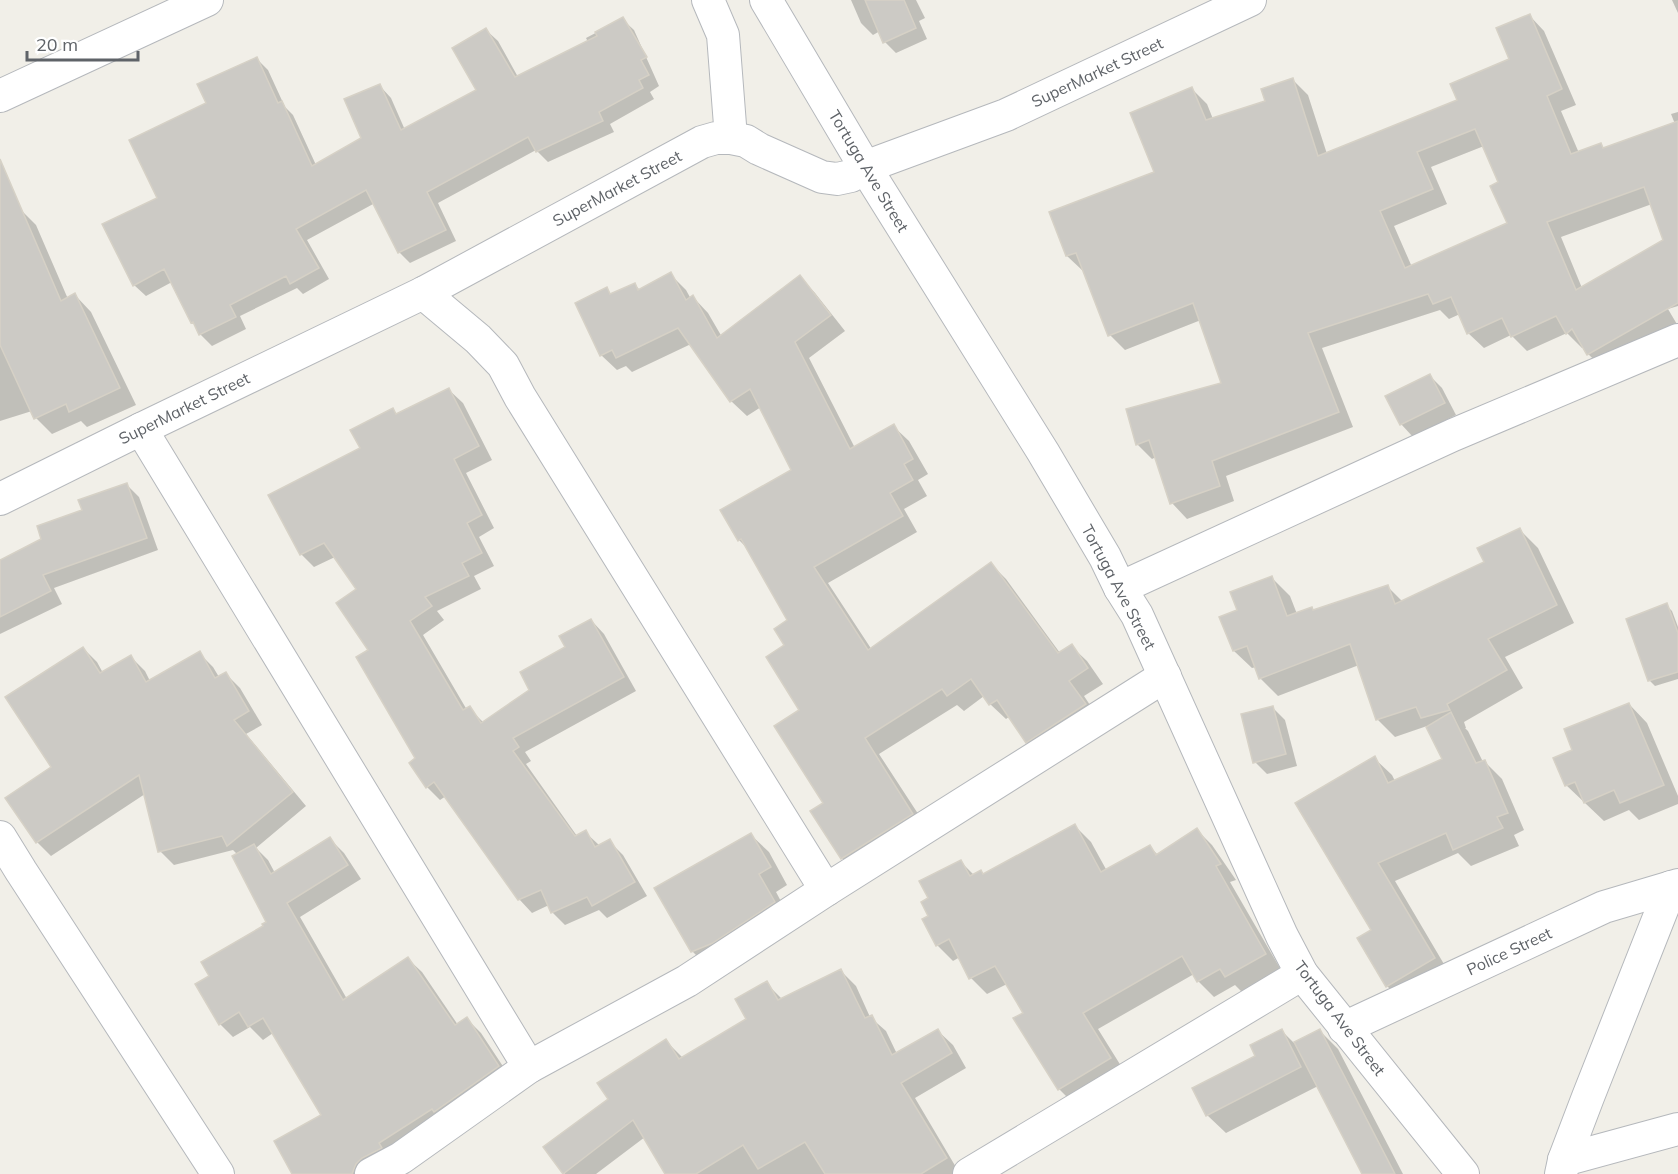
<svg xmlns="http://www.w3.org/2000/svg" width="1678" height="1174" viewBox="0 0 1678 1174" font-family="Mulish,sans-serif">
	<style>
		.shadow { fill: #0003; fill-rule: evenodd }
		.building { fill: #cccac5; stroke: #d6d1c6; stroke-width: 1.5; fill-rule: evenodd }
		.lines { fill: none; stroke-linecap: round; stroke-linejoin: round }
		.minor-casing { stroke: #b5b8bc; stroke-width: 34 }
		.minor { stroke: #fff; stroke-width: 32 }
		.labels { text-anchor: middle; stroke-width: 6; stroke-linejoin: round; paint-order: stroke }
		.street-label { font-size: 16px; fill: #5f6368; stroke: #fff }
	</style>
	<rect width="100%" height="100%" fill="#f1efe8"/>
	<g class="shadow">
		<path d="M851,0H916L925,18L919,21L927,39L896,53L885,42L880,31L873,35L861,23Z"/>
		<path d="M1672,0H1678V13Z"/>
		<path d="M1529,15L1544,31L1576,105L1561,111L1579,153L1601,145L1605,149L1675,124L1671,114L1678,112V306L1668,309L1678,326L1604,369L1588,354L1584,346L1582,348L1567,333L1527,351L1511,335L1484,348L1468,333L1460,314L1449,319L1440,310L1322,348L1353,427L1226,476L1234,501L1187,519L1172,503L1156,457L1152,459L1137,444L1223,384L1201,320L1125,350L1110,335L1084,270L1083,271L1067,256L1156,172L1192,89L1207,104L1213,119L1267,102L1293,80L1308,95L1327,154L1459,101L1511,60ZM1484,146L1500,183L1509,224L1412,267L1394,226L1447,204L1431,167ZM1652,204L1665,241L1582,288L1561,237Z"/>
		<path d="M622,19L634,30L659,86L650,92L654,99L610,124L614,132L548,162L536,150L438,203L456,241L410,263L399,252L375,203L307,240L329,279L303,294L297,288L240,316L246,329L212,346L200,334L198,328L192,322L172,282L146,296L134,285L159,198L208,104L256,58L268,70L285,107L293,115L316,165L363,139L380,86L391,98L405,130L478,91L486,30L498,41L518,77L588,42L586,38Z"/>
		<path d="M20,209L36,225L68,299L75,295L91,312L136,405L87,427L81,421L52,434L36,418L32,411L0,421V217Z"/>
		<path d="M670,274L686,290L691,299L693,297L708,313L722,337L800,277L815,293L845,331L809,358L855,448L893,426L909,441L928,474L918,480L927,496L904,509L917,532L828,583L872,650L991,564L1006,579L1060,653L1071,646L1087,661L1103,684L1084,696L1100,720L1042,757L1027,742L1010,716L1006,719L990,704L984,696L964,711L957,705L879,754L928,829L857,874L842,858L812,812L825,804L786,645L789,620L750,551L739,540L793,470L761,407L747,416L731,401L691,344L632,372L626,366L617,370L601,355L607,289L612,295L635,285L640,290Z"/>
		<path d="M1430,376L1442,388L1456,415L1413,437L1401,424Z"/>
		<path d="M449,390L463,403L492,460L466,473L494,528L479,537L494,566L474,576L481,589L437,611L444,620L423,635L467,710L469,708L484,723L531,690L591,620L604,634L636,691L525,752L531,761L526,764L577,836L585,832L599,845L609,841L623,855L647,896L607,918L599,910L565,925L552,912L549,905L532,913L519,899L446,796L440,800L427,787L417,759L371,651L358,589L335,557L314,567L301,554L362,449L393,410L398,415Z"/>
		<path d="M126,484L139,497L158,550L54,588L62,604L0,634V561L43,539L83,511Z"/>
		<path d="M1520,530L1538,548L1574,623L1505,657L1523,688L1464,722L1466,728H1465L1468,731L1483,762L1484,761L1502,779L1524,830L1514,835L1519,846L1471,866L1458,853L1395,881L1451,976L1404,1003L1387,986L1373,930L1374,758L1392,775L1395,781L1444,760L1427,726L1395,737L1377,719L1359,665L1278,696L1260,678L1256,667L1252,668L1234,651L1221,617L1239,611L1272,578L1290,596L1297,614L1312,608L1315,611L1388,587L1403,602L1486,563Z"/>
		<path d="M1666,605L1672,611L1678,627V679L1655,686L1649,680Z"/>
		<path d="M83,648L97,662L103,673L131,657L145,671L150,681L199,653L213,667L219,677L226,674L240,688L262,725L246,734L306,806L256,848L268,860L275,873L330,839L344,853L361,879L300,917L347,999L408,959L422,972L458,1025L467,1019L481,1033L512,1080L374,1174H294L323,1116L273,1033L263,1040L250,1027L233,1037L220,1024L211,976L268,922L238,855L233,850L174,865L160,851L145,794L51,856L37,842Z"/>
		<path d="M1629,704L1647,723L1678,796V804L1639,820L1629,810L1604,821L1566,785L1574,751Z"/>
		<path d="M1272,707L1285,720L1297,766L1267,774L1255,762Z"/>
		<path d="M1075,826L1091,842L1107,871L1150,847L1158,855L1197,830L1212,845L1236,880L1230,882L1281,970L1242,992L1235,985L1214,997L1198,981L1194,974L1098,1029L1126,1074L1075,1105L1059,1089L1015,1019L1025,1013L1007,984L987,994L971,978L960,957L953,961L937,945L930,916V899L961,862L974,875H984Z"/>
		<path d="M751,835L769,852L787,885L776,892L791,920L710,969L692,951L656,889Z"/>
		<path d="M841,971L856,986L870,1017L886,1031L897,1054L938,1031L953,1045L966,1068L915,1098L960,1174H669L645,1137L596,1174H565L545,1148L610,1099L666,1041L683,1058L748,1019L766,983L783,1000Z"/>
		<path d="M1282,1031L1295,1044L1320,1031L1338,1049L1403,1174H1364L1318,1086L1226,1133L1207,1115Z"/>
	</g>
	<g class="building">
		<path d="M865,0H904L916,28L883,43Z"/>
		<path d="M1530,14L1562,89L1547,96L1571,154L1601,143L1603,148L1678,121V303L1587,355L1572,329L1566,334L1556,316L1511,337L1502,318L1467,334L1451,297L1433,304L1428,294L1308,333L1339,412L1212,461L1220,486L1170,504L1149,440L1136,445L1126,409L1221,383L1193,303L1108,336L1076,253L1066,256L1049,212L1154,172L1130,113L1192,87L1206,120L1265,101L1261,89L1293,78L1318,156L1457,100L1450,84L1509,59L1496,28ZM1475,129L1498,182L1490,186L1507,223L1405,268L1380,211L1433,189L1417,152ZM1644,187L1663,240L1576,290L1547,222Z"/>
		<path d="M623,17L647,57L641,60L649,75L639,80L643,88L599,112L603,121L536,152L528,137L427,192L446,230L398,253L366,190L296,229L319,268L290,284L286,276L230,305L236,317L199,335L193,322L191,323L164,269L133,286L102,224L157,198L129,140L206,103L197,84L257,57L278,103L282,101L312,166L361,138L344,99L380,84L401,130L476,90L452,48L486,28L515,77L597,36L595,32Z"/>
		<path d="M0,159L61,301L75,293L120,388L69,412L66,404L34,419L0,345Z"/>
		<path d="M671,272L686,300L693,295L717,338L800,275L831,315L795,342L850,449L894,424L913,459L904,464L913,480L890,493L903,516L814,567L868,650L991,562L1058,653L1072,644L1088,668L1069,681L1086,704L1026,743L997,700L989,705L971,679L947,696L942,689L865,738L913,814L841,859L810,811L823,803L774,726L799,710L766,657L784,645L774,629L787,620L741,539L738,541L720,510L791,470L750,389L730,402L678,328L616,358L612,350L600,356L575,303L607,287L610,294L635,283L638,290Z"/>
		<path d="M1430,374L1445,403L1400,425L1385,396Z"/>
		<path d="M449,388L479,446L454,459L482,515L467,523L482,553L462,563L469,576L425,597L432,606L410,621L463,710L470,706L481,723L529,690L520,672L565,647L559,636L591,619L624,677L513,738L519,747L513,751L575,836L586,830L595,847L610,839L635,882L592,906L587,897L551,913L541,890L518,900L434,782L426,788L409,763L415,758L356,657L368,650L336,603L356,589L324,543L300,555L268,495L360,448L350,430L393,408L396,414Z"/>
		<path d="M127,483L147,538L43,575L51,591L0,617V560L41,539L37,526L82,510L78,500Z"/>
		<path d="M1520,528L1557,605L1488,639L1507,670L1447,704L1450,710L1421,718L1416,707L1376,720L1350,644L1259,679L1247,646L1233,651L1219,617L1237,610L1230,592L1272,576L1287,616L1312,607L1313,610L1388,585L1395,604L1484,562L1477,548Z"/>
		<path d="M1667,603L1678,633V672L1648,681L1626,619Z"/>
		<path d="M83,647L100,673L131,655L146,682L200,651L215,678L226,672L249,711L234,720L293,792L227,846L222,836L158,852L139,775L36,843L5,798L51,767L5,697Z"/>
		<path d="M1629,703L1664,785L1620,803L1614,790L1584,803L1575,782L1565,786L1553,758L1572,750L1564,729Z"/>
		<path d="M1273,706L1286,754L1253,763L1241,714Z"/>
		<path d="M1451,712L1476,763L1485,760L1508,813L1497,817L1503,828L1453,850L1446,833L1378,863L1435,958L1386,987L1357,938L1371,930L1295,803L1375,756L1388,783L1442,759L1426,727Z"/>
		<path d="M1075,824L1101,872L1150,845L1156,855L1197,828L1221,864L1216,866L1266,954L1225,977L1220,969L1197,982L1182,956L1083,1013L1111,1058L1058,1090L1013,1018L1023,1013L995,966L969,979L949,939L936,946L922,919L928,916L921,902L928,898L919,881L961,860L970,876L981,870L983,874Z"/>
		<path d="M751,833L771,867L759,874L775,902L713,943L691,952L654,888Z"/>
		<path d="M330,837L348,865L287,903L343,1000L408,957L455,1025L467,1017L499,1066L434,1112L432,1109L379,1143L382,1148L362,1158L356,1164L352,1174H292L274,1141L321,1115L263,1018L248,1027L239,1012L219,1025L195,984L209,976L201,962L263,926L262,924L266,922L232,856L254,844L271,874Z"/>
		<path d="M841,969L865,1018L872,1015L892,1055L938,1029L952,1053L901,1083L947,1158L921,1174H825L805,1142L758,1169L743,1145L696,1174H665L633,1120L563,1174L543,1147L608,1099L597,1083L666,1039L679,1059L746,1019L735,999L767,981L778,1000Z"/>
		<path d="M1282,1029L1301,1067L1206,1116L1192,1088L1255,1056L1250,1045Z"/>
		<path d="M1320,1029L1395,1174H1362L1294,1042Z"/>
	</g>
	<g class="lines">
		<g class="minor-casing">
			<g id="minor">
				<path d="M708,0L723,35L731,138"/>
				<path d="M766,0L865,167L1043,452L1105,557L1120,588L1137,615L1282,936L1302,974L1463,1174"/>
				<path d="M0,96L207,0"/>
				<path d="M423,293L478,339L503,365L520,397L826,890"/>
				<path d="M141,429L529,1067"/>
				<path d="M0,499L141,429L423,293L702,142L716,138H731L746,141L759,149L822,177L837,179L851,176L865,167L1006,115L1250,0"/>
				<path d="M1120,588L1453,435L1678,340"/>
				<path d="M0,837L21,871L218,1174"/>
				<path d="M1344,1028L1604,907L1678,885"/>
				<path d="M1564,1160L1678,1129"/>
				<path d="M371,1174L401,1158L529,1067L687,981L826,890L1165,676"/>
				<path d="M969,1174L1302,974"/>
				<path d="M1561,1174L1564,1160L1588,1097L1671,887"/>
			</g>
		</g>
		<use href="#minor" class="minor"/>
	</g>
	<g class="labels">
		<g class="street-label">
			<text transform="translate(1097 72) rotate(-25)" y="6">SuperMarket Street</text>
			<text transform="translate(869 171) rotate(59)" y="6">Tortuga Ave Street</text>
			<text transform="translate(617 188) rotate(-28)" y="6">SuperMarket Street</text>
			<text transform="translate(184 408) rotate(-26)" y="6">SuperMarket Street</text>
			<text transform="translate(1119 587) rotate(62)" y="6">Tortuga Ave Street</text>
			<text transform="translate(1509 951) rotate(-25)" y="6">Police Street</text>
			<text transform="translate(1340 1018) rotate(53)" y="6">Tortuga Ave Street</text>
		</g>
	</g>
	<path d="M27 51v9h111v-9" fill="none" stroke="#5f6368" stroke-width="3"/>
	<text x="36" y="51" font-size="18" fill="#5f6368" stroke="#ffffff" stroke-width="4.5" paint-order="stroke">20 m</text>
</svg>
